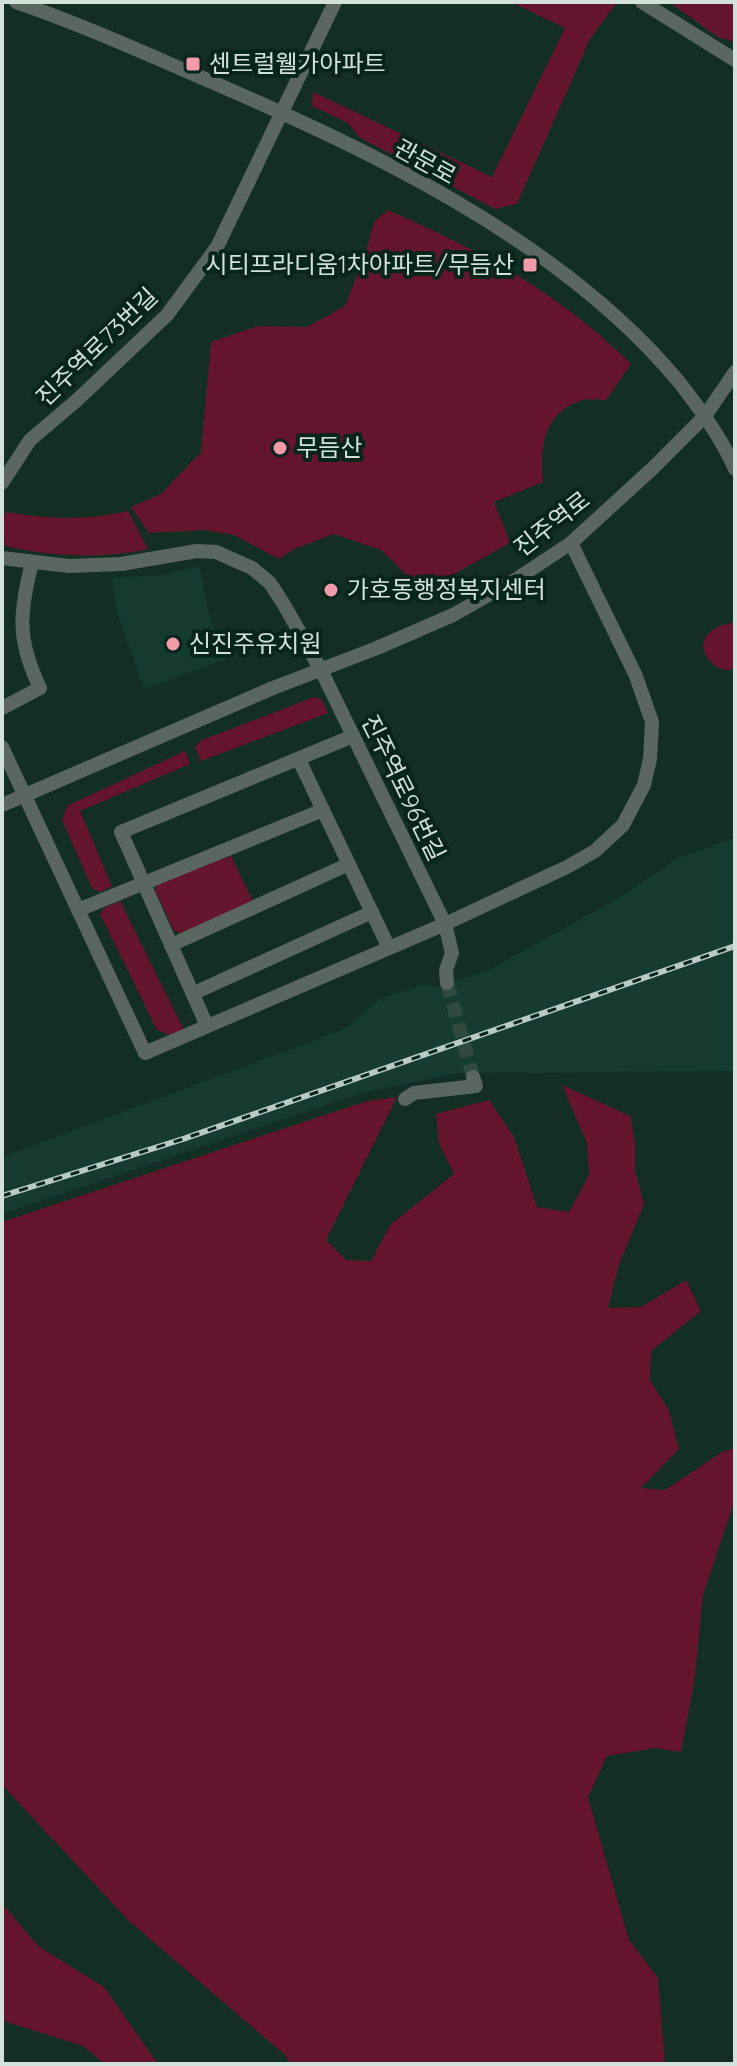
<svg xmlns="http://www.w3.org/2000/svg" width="737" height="2066" viewBox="0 0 737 2066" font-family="Quicksand,'Noto Sans KR',sans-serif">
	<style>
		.built { fill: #163b30 }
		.green { fill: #65152e }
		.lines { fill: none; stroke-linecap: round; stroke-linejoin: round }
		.minor-tunnel { stroke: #304a40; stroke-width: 14; stroke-dasharray: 14 7; stroke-linecap: butt }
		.minor { stroke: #5a6661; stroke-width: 14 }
		.rail-casing { stroke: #b9cbc3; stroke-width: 6 }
		.rail { stroke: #08251c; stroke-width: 3; stroke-dasharray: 9; stroke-linecap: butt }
		.poi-dot { fill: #f39aab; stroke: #08251c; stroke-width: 3 }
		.labels { text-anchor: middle; stroke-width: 8; stroke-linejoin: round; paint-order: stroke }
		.poi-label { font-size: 24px; fill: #d2e2db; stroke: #08251c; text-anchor: start }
		.street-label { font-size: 24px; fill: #d2e2db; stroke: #08251c }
	</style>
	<rect width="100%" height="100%" fill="#132f25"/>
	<g class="built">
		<path d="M199,566L209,616L226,659L144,689L116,609L112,578L160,575Z"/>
		<path d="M735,838V1071L459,1073L362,1093L2,1214V1157L345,1029L378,1000L422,985L436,987L489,970L624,895L676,859Z"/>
	</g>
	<g class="green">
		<path d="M511,2H617L590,39L517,204L495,209L359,137L348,123L312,106L313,92L492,177L565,28Z"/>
		<path d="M669,2H735V42L718,37Z"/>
		<path d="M388,210C481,251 558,292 631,364L606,400C599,400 587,398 580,401C542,414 540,449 543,482L494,502L510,543L423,591L381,550L334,534L294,549L279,559L234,535L204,530L149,533L131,507L161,494L201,452L211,342L258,326L307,327L345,306L366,252L374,222Z"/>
		<path d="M128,511L148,549C103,559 50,557 6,546C0,537 1,522 6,512C53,519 81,521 128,511Z"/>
		<path d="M735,622V669C715,676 692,648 710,632C716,626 727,624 735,622Z"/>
		<path d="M314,697L321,699L328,713L201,761L195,747L200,741Z"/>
		<path d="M185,751L190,764L80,811L112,886L100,892L92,888L62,820L67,806Z"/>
		<path d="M231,856L253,901L184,934L174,931L155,890L158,883Z"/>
		<path d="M120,901L184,1030L169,1035L157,1030L100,914L104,908Z"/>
		<path d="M562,1085L630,1116L635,1143V1171L644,1204L619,1264L608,1308L641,1307L686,1280L701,1311L651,1351L650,1380L669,1411L679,1449L641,1488L665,1490L722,1452L735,1448V1499L703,1595L694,1683L681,1752L655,1748L607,1756L588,1797L629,1940L658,1978L665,2064H290L286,2056L128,1920L2,1785V1222L367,1101L397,1097L326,1240L346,1260L371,1261L390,1225L454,1174L439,1144L436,1114L489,1100L514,1137L537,1207L569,1212L589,1175L587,1143Z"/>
		<path d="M2,1903L38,1946L104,1987L158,2064H105L83,2046L4,2021L2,2026Z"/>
	</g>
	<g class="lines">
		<path class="minor-tunnel" d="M447,983L473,1077"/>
		<g class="minor">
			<path d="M16,2C75,22 133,48 191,73C361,146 559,237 679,382C700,409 721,437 735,469"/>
			<path d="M642,2L735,60"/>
			<path d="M2,483L30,440L76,401L167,315L217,247L335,2"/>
			<path d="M2,558L69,566L121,564L197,551L216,552L252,568L270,583L283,603L321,670L445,924L452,953L446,970L447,983"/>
			<path d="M2,708L40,688C17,640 19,613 32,563"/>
			<path d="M2,747L145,1053L445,924L567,867L595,851L623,825L644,785L650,759L652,722L636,676L571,543"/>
			<path d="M299,760L389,948"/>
			<path d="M2,805L273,688L377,648L453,615L515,580L571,543L653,468L705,416L735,372"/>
			<path d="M78,910L323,810"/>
			<path d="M171,945L349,864"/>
			<path d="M194,993L372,912"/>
			<path d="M207,1026L121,832L353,736"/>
			<path d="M405,1099L414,1093L476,1086L473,1077"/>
		</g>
		<g class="rail-casing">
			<path id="rail" d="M2,1196L183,1139L735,946"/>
		</g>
		<use href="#rail" class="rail"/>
	</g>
	<g class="poi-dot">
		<rect x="185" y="56" width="16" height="16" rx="4"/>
		<rect x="522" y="257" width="16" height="16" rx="4"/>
		<circle cx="280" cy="448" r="8"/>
		<circle cx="331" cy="590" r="8"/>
		<circle cx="173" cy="644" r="8"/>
	</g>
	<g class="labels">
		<g class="poi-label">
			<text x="209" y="72">센트럴웰가아파트</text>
			<text x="514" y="273" text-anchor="end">시티프라디움1차아파트/무듬산</text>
			<text x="296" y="456">무듬산</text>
			<text x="347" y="598">가호동행정복지센터</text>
			<text x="189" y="652">신진주유치원</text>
		</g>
		<g class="street-label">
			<text transform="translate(425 162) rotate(29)" y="8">관문로</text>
			<text transform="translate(97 347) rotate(-44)" y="8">진주역로73번길</text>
			<text transform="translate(552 524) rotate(-38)" y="8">진주역로</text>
			<text transform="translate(403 788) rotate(64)" y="8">진주역로96번길</text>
		</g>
	</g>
	<rect width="737" height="2066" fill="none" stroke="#d2e2db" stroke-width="8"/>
</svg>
